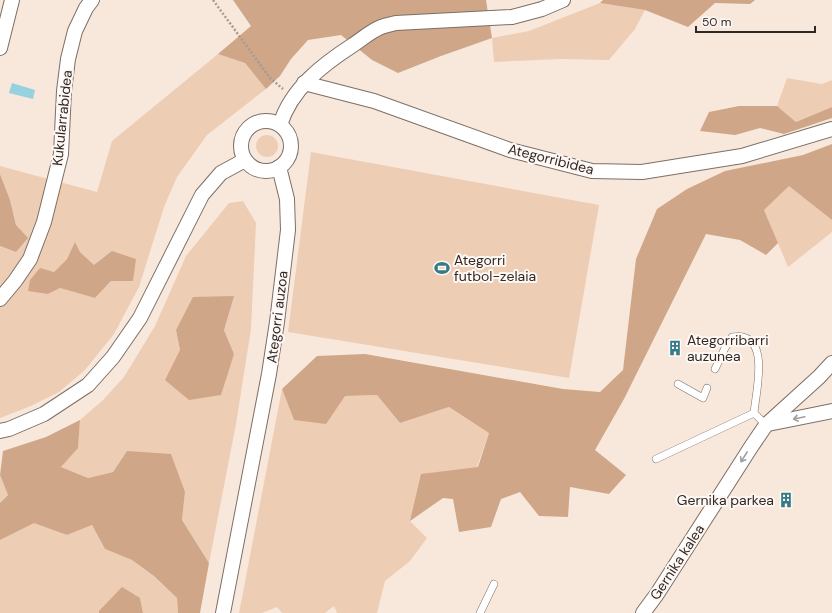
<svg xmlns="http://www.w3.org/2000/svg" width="832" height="613" viewBox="0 0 832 613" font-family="'DM Sans',sans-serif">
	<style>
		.green { fill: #eecdb5; fill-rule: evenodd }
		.forest { fill: #cfa688 }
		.water { fill: #95d1df }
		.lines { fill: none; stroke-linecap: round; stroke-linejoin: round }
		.lane-casing { stroke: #7d6f65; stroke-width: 8 }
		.street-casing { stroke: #7d6f65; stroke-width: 16 }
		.path { stroke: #a69a91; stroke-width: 2.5; stroke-dasharray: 2 2; stroke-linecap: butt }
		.lane { stroke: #fff; stroke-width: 7 }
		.street { stroke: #fff; stroke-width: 14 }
		.oneway { stroke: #a19f9d }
		.labels { text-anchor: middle; stroke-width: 4; stroke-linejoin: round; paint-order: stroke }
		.street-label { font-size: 14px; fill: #2f2925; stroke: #fef7f3 }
		.poi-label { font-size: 14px; fill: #2f2925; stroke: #fef7f3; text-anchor: start }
	</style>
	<rect width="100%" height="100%" fill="#f8e8dc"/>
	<g class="green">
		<path d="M600,3L645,10L635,29L609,60L560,59L494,62L492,38L529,31Z"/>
		<path d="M218,54L245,63L266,89L207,135L177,177L164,207L139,287L114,334L85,370L59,392L31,406L0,418V246L16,252L27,238L16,225L10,200L0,174V166L97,192L112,141ZM75,243L80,252L111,281L95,298L60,288L48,294L40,269L54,272L67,259Z"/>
		<path d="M787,78L822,84L832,80V107L796,122L777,106Z"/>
		<circle cx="267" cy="146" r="11"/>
		<path d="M311,152L599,205L569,378L288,332Z"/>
		<path d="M789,185L832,220V232L788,267L764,210Z"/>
		<path d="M243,201L256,223L251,329L236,424L209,563L182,520L185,492L127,451L113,472L88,478L61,467L78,447L80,420L103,400L124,377L155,326L186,256L229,203ZM176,330H224L234,354L180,350Z"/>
		<path d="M282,389L294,420L345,396L377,395L400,423L449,407L489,433L477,467L410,521L427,538L410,561L385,581L377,613H337L334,606L325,613H282L277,607L262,613H239Z"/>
		<path d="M0,475L8,495L0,503Z"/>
		<path d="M34,522L67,535L92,525L105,549L132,560L154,576L177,598L178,613H143L140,598L99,611V613H0V540Z"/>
	</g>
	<g class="forest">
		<path d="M233,0H486L492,38L441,56L398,73L372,60L341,35L308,40L291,59L280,76L266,89L245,63L218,54L251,26Z"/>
		<path d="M603,0H755L750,4L715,3L688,27L645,10L600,3Z"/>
		<path d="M739,106H777L796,122L832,107V118L784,134L760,128L735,135L700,131L709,112Z"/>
		<path d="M832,144V220L789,186L764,210L778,243L766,255L740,240L706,234L624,399L595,450L626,475L609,494L570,487L568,517L539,516L520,492L501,499L491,527L459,532L453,499L443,498L410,521L421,474L478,467L489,433L449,407L400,423L377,395L345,396L326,424L294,420L282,389L317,356L365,354L563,389L600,392L623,370L636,259L657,209L687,189L725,171L803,155Z"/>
		<path d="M0,174L10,200L16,225L28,238L16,252L0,246Z"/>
		<path d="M75,242L80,252L94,265L112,251L136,259L133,281H111L95,298L60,288L48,294L28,291L30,280L40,268L54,272L67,259Z"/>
		<path d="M234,296L224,330L234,354L221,395L189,400L165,380L180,350L176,330L193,297Z"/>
		<path d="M80,420L78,448L61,467L88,478L113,472L127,451L171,454L185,492L182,520L209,563L200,613H178L177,598L154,576L132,560L105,549L92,525L67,535L34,523L0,540V503L8,495L0,475L3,451L46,437Z"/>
		<path d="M122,587L140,598L143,613H99V611Z"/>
	</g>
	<path class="water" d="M12,83L35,90L33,99L9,93Z"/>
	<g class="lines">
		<g class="lane-casing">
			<g id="lane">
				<path d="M715,369L725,348L732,337C772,331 756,390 754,413L766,425"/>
				<path d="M678,384L703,398L707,388"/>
				<path d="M656,459L754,413"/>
				<path d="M480,613L494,584"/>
			</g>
		</g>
		<g class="street-casing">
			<g id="street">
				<path d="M0,48L12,0"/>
				<path d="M304,83L374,101L510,150L592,171L642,172L742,156L832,129"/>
				<circle cx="266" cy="146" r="25"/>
				<path d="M280,125C291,89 322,65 353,45C362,39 371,31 381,27C386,25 392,24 396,23L512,17L542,9L563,0"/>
				<path d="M0,299L15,281L30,259L44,222L61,154L64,91L68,59L75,31L86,8L92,0"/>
				<path d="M768,424L832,411"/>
				<path d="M0,431L9,429L44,414L88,385L113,357L140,318L202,195L221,173L245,160"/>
				<path d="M223,613L269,374L277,322L288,230L287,199L279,167"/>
				<path d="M643,613L657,594L751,447L766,425L819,377L832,363"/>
			</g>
		</g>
		<path class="path" d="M213,0L270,78L283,89"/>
		<use href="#lane" class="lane"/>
		<use href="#street" class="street"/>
	</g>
	<defs><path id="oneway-shaft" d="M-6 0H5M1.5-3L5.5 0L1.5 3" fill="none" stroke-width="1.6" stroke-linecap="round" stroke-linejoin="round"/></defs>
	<g class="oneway">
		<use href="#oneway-shaft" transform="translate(799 418) rotate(168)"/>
		<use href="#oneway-shaft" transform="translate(744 457) rotate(122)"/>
	</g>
	<defs>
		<g id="stadium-bare" transform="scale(1.2)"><path d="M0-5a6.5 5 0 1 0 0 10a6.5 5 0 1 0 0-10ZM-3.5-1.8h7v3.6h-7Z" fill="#357a88" stroke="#fef7f3" stroke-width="2.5" paint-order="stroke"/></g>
		<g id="building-bare" transform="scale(1.2)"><path d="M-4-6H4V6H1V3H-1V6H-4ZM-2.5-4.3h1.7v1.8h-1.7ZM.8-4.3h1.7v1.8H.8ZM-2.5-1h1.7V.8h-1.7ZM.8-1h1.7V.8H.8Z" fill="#357a88" stroke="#fef7f3" stroke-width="2.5" paint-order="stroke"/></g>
	</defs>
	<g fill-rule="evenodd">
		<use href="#stadium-bare" x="442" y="268"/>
		<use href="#building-bare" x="675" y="348"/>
		<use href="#building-bare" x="786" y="500"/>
	</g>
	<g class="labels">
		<g class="street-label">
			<text transform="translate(62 118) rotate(-84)" y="5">Kukularrabidea</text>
			<text transform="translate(551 159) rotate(14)" y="5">Ategorribidea</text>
			<text transform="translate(277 317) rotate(-83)" y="5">Ategorri auzoa</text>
			<text transform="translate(677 562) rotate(-57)" y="5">Gernika kalea</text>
		</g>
		<g class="poi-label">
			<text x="454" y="265">Ategorri<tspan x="454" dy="16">futbol-zelaia</tspan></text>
			<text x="687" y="345">Ategorribarri<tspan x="687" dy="16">auzunea</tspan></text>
			<text x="774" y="505" text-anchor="end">Gernika parkea</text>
		</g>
	</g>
	<path d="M696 26v6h119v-6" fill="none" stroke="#2f2925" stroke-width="2"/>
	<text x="702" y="26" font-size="12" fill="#2f2925" stroke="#fef7f3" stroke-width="3" paint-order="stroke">50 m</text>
</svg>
